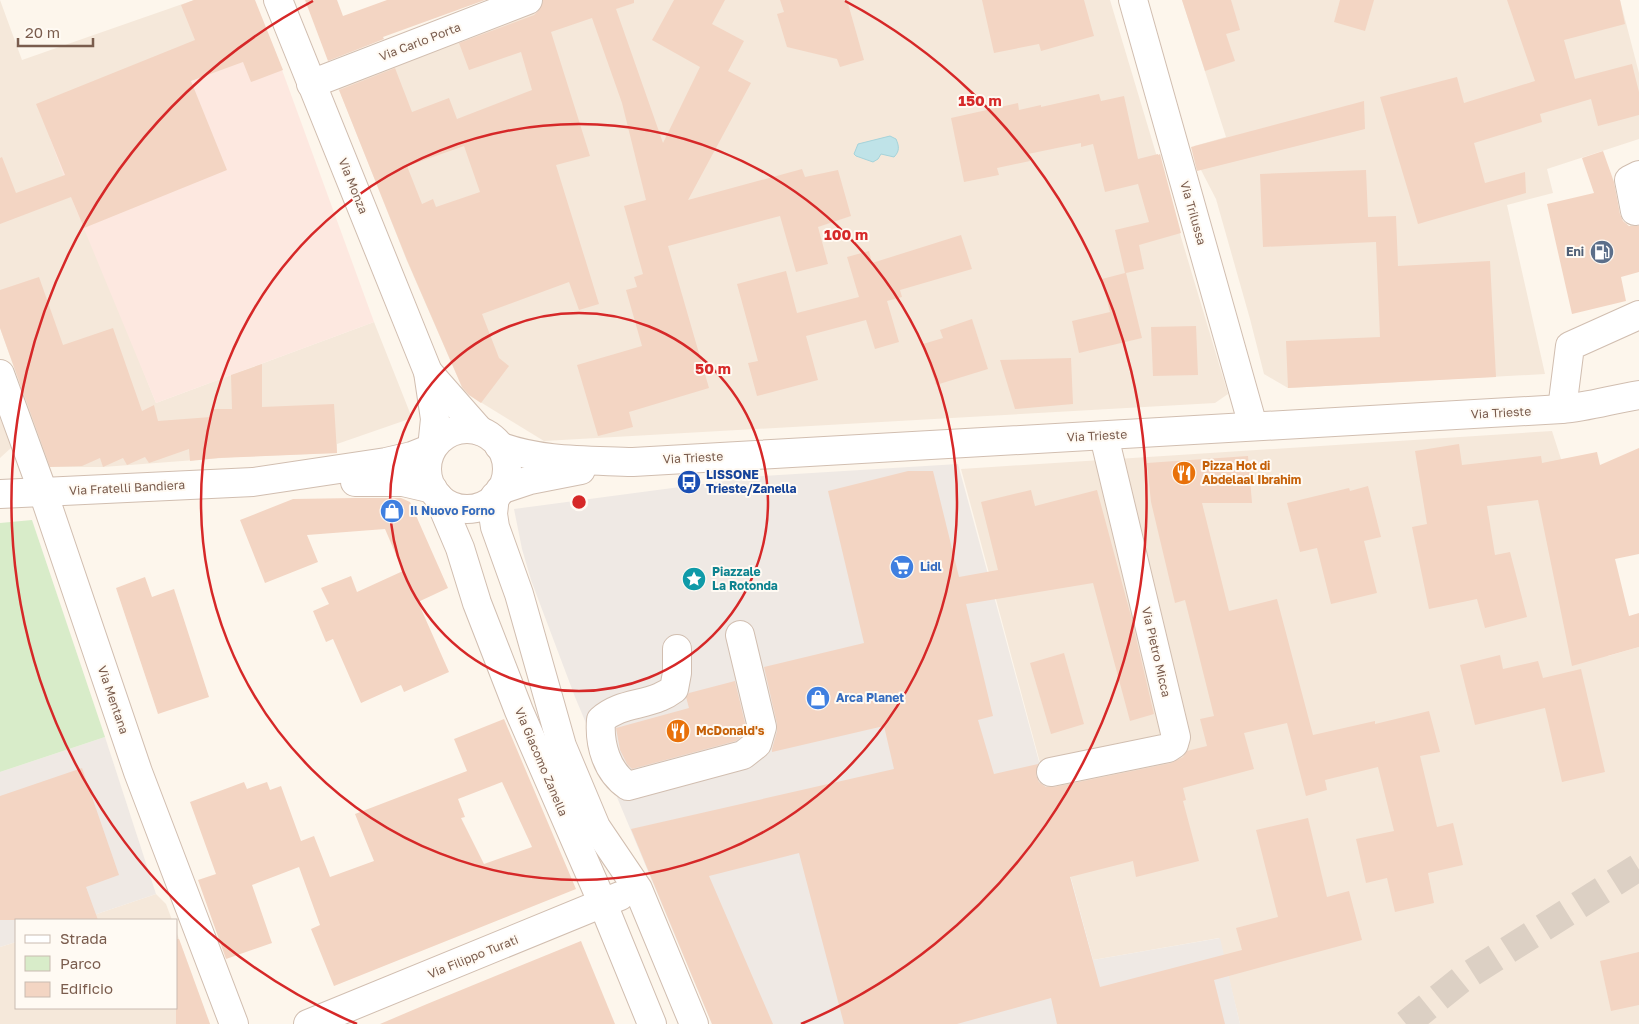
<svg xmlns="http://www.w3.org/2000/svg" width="1639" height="1024" viewBox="0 0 1639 1024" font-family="'Golos Text',sans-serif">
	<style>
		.residential { fill: #f5e8da }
		.commercial { fill: #fde8e0 }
		.industrial { fill: #efe9e4 }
		.green { fill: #d8ecc9 }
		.water { fill: #bfe3e8; stroke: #a5d3da }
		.building { fill: #f3d5c3; fill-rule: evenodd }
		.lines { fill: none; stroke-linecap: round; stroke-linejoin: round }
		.major-tunnel { stroke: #dcd0c4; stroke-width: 28; stroke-dasharray: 28 14; stroke-linecap: butt }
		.minor-casing { stroke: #d1beb0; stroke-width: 30 }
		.minor { stroke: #fff; stroke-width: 28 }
		.ring { fill: none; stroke: #d62828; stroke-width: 2.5 }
		.labels { text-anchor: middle; stroke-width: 4; stroke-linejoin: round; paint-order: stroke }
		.street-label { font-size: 12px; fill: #7a5c4d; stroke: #fffaf3 }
		.service-label { font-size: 12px; font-weight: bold; fill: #4e5e75; stroke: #fffaf3; text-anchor: end }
		.food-label { font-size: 12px; font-weight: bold; fill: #c56008; stroke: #fffaf3; text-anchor: start }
		.transit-label { font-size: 12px; font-weight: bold; fill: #164399; stroke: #fffaf3; text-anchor: start }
		.shop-label { font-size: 12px; font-weight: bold; fill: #366cbe; stroke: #fffaf3; text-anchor: start }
		.culture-label { font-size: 12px; font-weight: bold; fill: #0d838f; stroke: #fffaf3; text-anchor: start }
		.centre { fill: #d62828; stroke: #fffaf3; stroke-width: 2.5 }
		.ring-label { font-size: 15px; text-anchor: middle; font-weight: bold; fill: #d62828; stroke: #fffaf3; stroke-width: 4; stroke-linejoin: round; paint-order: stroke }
	</style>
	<rect width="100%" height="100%" fill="#fdf6ec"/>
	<g class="residential">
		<path d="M0,0L22,60L194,0L274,48L50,138L156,403L374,322L412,418L337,444V453L235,457L103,467H49L0,328Z"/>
		<path d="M558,0H1110L1228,394L1215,403L544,441L464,392L407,261L336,82L456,35Z"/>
		<path d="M1182,0H1620L1639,73V139L1547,169L1553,193L1507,205L1545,374L1288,388L1264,374L1250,319L1216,199L1201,170L1194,146L1226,137Z"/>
		<path d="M0,417L12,447L0,458Z"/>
		<path d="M1552,431L1561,459L1608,656L1639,647V1024H1240L1219,938L1093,960L961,469Z"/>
		<path d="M156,894L166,904L172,920H79Z"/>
		<path d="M176,931L210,1024H0V947L16,942V1008H176Z"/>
	</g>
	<path class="commercial" d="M274,48L374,322L156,403L75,207L50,138Z"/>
	<g class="industrial">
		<path d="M958,464L1093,960L1220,938L1240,1024H712L575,697L531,580L522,549L514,509L763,476Z"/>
		<path d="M105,737L156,894L79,920H16V942L0,947V772Z"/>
	</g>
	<path class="green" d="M32,520L105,737L0,772V523Z"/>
	<path class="water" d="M890,136L896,139C899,146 900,151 894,157L881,154L878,159L873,162L856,156L854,154L858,144Z"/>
	<g class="building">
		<path d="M194,0H255L283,70L251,82L243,62L191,81L227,170L84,228L71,197L0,224V158L2,157L16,193L65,175L36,104L195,40L181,5Z"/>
		<path d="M305,0H337L343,16L387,0H485L383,37L384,39L328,61Z"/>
		<path d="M543,0H634V3L616,9L663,143L700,67L652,40L674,0H725L712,24L744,41L728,71L751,83L688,200L802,169L805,177L838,170L851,216L818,227L828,264L796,272L780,216L668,246L709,388L629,412L633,427L598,436L577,365L642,346L626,290L637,287L634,277L643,274L624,206L646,200L622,103L592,18L551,32L590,156L556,165L599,304L579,310L569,282L482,314L499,358L509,366L481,403L469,395L462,387L407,260L339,90L395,68L412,112L449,98L457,119L532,90L521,52L469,70L459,43L534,15L540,9ZM464,146L480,192L436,207L433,199L422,204L407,166Z"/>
		<path d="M780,0H847L864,60L840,67L837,59L787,47L777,14L784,12Z"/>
		<path d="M982,0H1084L1094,36L1041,51L1039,44L994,53Z"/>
		<path d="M1182,0H1231L1240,30L1226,34L1235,61L1205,71Z"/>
		<path d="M1340,0H1374L1365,31L1334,22Z"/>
		<path d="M1507,0H1620L1625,24L1564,40L1575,79L1632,64L1639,92V115L1598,126L1591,99L1540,114L1542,122L1474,143L1485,183L1525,172L1526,193L1418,224L1380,97L1457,77L1464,103L1535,81Z"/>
		<path d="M1099,94L1101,101L1124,96L1138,159L1158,154V155L1160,154L1181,233L1139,245L1144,269L1126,273L1142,338L1079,353L1072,321L1110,312L1102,279L1125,273L1115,230L1149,222L1138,184L1105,192L1093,144L1081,147V143L1028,154L1030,161L997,168L999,175L964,182L951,118L1018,103L1019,110L1041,105V107Z"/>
		<path d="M1364,101L1365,129L1197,171L1191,147Z"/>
		<path d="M1603,151L1614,182L1620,214L1623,221L1629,226H1639V272L1621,277L1626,301L1572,314L1547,204L1594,193L1582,158Z"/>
		<path d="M1366,170L1368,217L1396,216L1398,266L1490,261L1496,377L1288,388L1286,341L1380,337L1376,242L1263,247L1260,174Z"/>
		<path d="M961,235L972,269L900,290L902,297L887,301L899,342L875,349L866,320L806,336L818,380L757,396L748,363L758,361L737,284L786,271L797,313L859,297L847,257L869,251L872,263Z"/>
		<path d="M39,277L63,345L113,328L142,411L154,405L158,421L211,417V409H232L231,375L262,364V407L334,404L337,453L218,458L190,461L189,449L149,463L145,457L127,465L123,458L103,467L100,458L82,466L50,467L0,328V290Z"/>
		<path d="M972,319L988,369L936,385L923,344L943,338L940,330Z"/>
		<path d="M1196,326L1198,375L1153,376L1151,327Z"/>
		<path d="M1071,358L1073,404L1015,409L1000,360Z"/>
		<path d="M1459,444L1462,465L1541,456L1542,463L1597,452L1600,465L1639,448V554L1615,559L1629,616L1639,613V647L1572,666L1538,500L1487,506L1495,555L1510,552L1527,617L1485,628L1477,599L1429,609L1412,527L1427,524L1415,451Z"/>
		<path d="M1248,456L1252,503H1202L1229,611L1277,599L1313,735L1375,721V724L1429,711L1440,752L1420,756L1437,827L1453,823L1463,865L1428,873L1434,903L1395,912L1387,878L1366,883L1356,839L1394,831L1378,767L1325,780L1327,790L1306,796L1287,723L1244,733L1254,769L1183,788L1186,800L1183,801L1199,861L1136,877L1133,861L1070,877L1100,987L1242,950L1236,928L1278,917L1256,830L1308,818L1327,897L1349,891L1362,940L1214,980L1225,1024H1057L1051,998L957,1024H844L799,853L709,876L773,1024H712L631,829L894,769L884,726L772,752V749L777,731V724L764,667L864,643L828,491L908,471H933L959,577L998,570L981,502L1031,490L1035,506L1097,490L1131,616L1154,714L1130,721L1093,583L966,604L993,716L978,720L994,774L1038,764L1036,775L1039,782L1046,787H1054L1171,763L1183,757L1187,751L1207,746L1200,719L1214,716L1185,600L1175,603L1151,502L1147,463Z"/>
		<path d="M1368,486L1381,537L1364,541L1377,593L1331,604L1317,548L1300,552L1287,503L1349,488L1350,491Z"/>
		<path d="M355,498H401L410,502L448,588L418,602L449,672L404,692L401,685L361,703L333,639L326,642L313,611L329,604L321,588L351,576L357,592L403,571L385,529L307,535L318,562L265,583L240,520L293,499Z"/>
		<path d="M145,577L152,597L174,589L209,697L158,714L116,588Z"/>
		<path d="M1064,653L1084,724L1051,734L1030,663Z"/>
		<path d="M1500,655L1503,669L1538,661L1543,678L1581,669L1605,772L1562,782L1545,708L1475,725L1460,665Z"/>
		<path d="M735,681L746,727L743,735L736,741L632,769L627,764L620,750L616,728L689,708L686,697L689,693Z"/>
		<path d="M504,719L576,889L334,986L311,929L320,925L299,867L252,885L272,943L226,959L198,880L216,874L190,802L244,782L247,789L267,782L270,790L281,786L301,841L314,836L330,877L374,861L355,814L467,771L454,739ZM502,782L532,847L484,864L461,818L465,817L458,799Z"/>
		<path d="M82,768L119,875L86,887L98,920H0V796Z"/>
		<path d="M176,939H179L210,1024H176Z"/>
		<path d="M581,941L615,1024H380L427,1004Z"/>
		<path d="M1639,952V1005L1611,1011L1600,961Z"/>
	</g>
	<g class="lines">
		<path class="major-tunnel" d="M1406,1024L1462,979L1639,867"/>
		<g class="minor-casing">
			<g id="minor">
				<path d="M278,0L428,372L435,419L432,448"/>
				<path d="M1133,0L1253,426"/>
				<path d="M311,84L528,0"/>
				<path d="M1635,211L1629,180L1639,175"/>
				<path d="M428,372L480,431"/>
				<path d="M0,374L43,492L138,772L234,1024"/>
				<path d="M1562,409L1570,346L1639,315"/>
				<circle cx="467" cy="469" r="40"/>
				<path d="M499,446C541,462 588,460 633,462L1562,409C1588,407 1613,399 1639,395"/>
				<path d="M355,482H403L433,489"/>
				<path d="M500,490L530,480L581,470"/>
				<path d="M0,494L253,482L386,462L412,456L432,448"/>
				<path d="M438,496L460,548L477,603L519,711L603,904L652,1024"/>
				<path d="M495,496L493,514L495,527L519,594L562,746L596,827L638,889L694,1024"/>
				<path d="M677,649V673L674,689C670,692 665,695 660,697C639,706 619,704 601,720C599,745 607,772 628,786L743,755L757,744L762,727L740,635"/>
				<path d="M1051,772L1168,748L1174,744L1176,737L1104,436"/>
				<path d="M308,1024L620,896"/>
			</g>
		</g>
		<use href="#minor" class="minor"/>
	</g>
	<g class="ring">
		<circle cx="579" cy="502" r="189"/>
		<circle cx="579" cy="502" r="378"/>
		<path d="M357 1024A567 567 0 0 1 313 1M845 1A567 567 0 0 1 801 1024"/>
	</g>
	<defs>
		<g id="fuel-disc" transform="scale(1.25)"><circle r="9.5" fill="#5c6f8a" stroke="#fffaf3"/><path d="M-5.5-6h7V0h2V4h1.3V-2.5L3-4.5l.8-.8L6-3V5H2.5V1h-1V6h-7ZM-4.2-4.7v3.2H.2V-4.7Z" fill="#fff"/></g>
		<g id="restaurant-disc" transform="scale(1.25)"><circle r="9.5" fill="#e8710a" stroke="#fffaf3"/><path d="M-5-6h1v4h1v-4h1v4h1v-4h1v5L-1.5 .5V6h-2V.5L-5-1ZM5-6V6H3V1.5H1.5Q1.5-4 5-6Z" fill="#fff"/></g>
		<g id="bus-disc" transform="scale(1.25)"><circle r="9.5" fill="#1a4fb4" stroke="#fffaf3"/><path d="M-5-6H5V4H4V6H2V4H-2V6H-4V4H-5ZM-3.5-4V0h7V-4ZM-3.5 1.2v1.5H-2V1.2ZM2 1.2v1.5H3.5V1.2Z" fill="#fff"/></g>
		<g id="shop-disc" transform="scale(1.25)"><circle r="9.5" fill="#3f7fe0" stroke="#fffaf3"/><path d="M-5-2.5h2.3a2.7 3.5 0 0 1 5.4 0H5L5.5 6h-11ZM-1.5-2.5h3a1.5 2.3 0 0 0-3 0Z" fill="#fff"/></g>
		<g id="supermarket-disc" transform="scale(1.25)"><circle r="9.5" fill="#3f7fe0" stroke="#fffaf3"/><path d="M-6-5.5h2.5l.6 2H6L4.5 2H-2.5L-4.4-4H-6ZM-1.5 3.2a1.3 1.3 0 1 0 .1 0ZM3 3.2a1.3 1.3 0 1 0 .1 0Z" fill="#fff"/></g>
		<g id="sight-disc" transform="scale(1.25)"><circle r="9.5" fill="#0f9aa8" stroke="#fffaf3"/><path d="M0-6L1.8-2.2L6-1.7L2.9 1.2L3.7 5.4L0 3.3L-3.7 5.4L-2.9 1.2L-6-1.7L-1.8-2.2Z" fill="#fff"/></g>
	</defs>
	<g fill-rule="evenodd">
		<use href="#fuel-disc" x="1602" y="252"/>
		<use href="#restaurant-disc" x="1184" y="473"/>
		<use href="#bus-disc" x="689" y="482"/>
		<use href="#shop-disc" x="392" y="511"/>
		<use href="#supermarket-disc" x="902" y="567"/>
		<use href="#sight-disc" x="694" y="579"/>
		<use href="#shop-disc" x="818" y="698"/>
		<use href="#restaurant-disc" x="678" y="731"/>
	</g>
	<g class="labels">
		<g class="street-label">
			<text transform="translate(420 42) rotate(-21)" y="4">Via Carlo Porta</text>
			<text transform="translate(353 186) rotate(68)" y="4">Via Monza</text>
			<text transform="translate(1193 213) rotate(74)" y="4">Via Trilussa</text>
			<text transform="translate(1501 413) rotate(-3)" y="4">Via Trieste</text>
			<text transform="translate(1097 436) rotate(-3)" y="4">Via Trieste</text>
			<text transform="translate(693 458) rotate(-3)" y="4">Via Trieste</text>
			<text transform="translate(127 488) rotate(-3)" y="4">Via Fratelli Bandiera</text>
			<text transform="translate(1156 652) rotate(77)" y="4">Via Pietro Micca</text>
			<text transform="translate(113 700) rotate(71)" y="4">Via Mentana</text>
			<text transform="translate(541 762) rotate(67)" y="4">Via Giacomo Zanella</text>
			<text transform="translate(473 957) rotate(-22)" y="4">Via Filippo Turati</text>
		</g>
		<g class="service-label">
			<text x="1584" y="256">Eni</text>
		</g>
		<g class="food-label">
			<text x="1202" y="470">Pizza Hot di<tspan x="1202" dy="14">Abdelaal Ibrahim</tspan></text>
			<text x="696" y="735">McDonald's</text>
		</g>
		<g class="transit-label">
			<text x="706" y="479">LISSONE<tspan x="706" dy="14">Trieste/Zanella</tspan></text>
		</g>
		<g class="shop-label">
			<text x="410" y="515">Il Nuovo Forno</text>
			<text x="920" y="571">Lidl</text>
			<text x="836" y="702">Arca Planet</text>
		</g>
		<g class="culture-label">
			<text x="712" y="576">Piazzale<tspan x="712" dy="14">La Rotonda</tspan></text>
		</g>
	</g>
	<circle cx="579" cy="502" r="8" class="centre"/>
	<g class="ring-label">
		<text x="980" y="106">150 m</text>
		<text x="846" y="240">100 m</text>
		<text x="713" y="374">50 m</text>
	</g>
	<rect x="15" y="919" width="162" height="90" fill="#fffaf3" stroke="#cabbb1"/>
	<rect x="25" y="935" width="25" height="8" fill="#ffffff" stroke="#cabbb1"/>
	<text x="60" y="944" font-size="15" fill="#7a5c4d">Strada</text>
	<rect x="25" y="956" width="25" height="15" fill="#d8ecc9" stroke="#cabbb1"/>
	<text x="60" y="969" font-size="15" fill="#7a5c4d">Parco</text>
	<rect x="25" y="982" width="25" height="15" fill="#f3d5c3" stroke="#cabbb1"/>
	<text x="60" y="994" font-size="15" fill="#7a5c4d">Edificio</text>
	<path d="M18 38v8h75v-8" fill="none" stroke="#7a5c4d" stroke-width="2.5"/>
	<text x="25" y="38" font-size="15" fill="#7a5c4d" stroke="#fffaf3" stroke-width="4" paint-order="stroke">20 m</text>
</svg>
